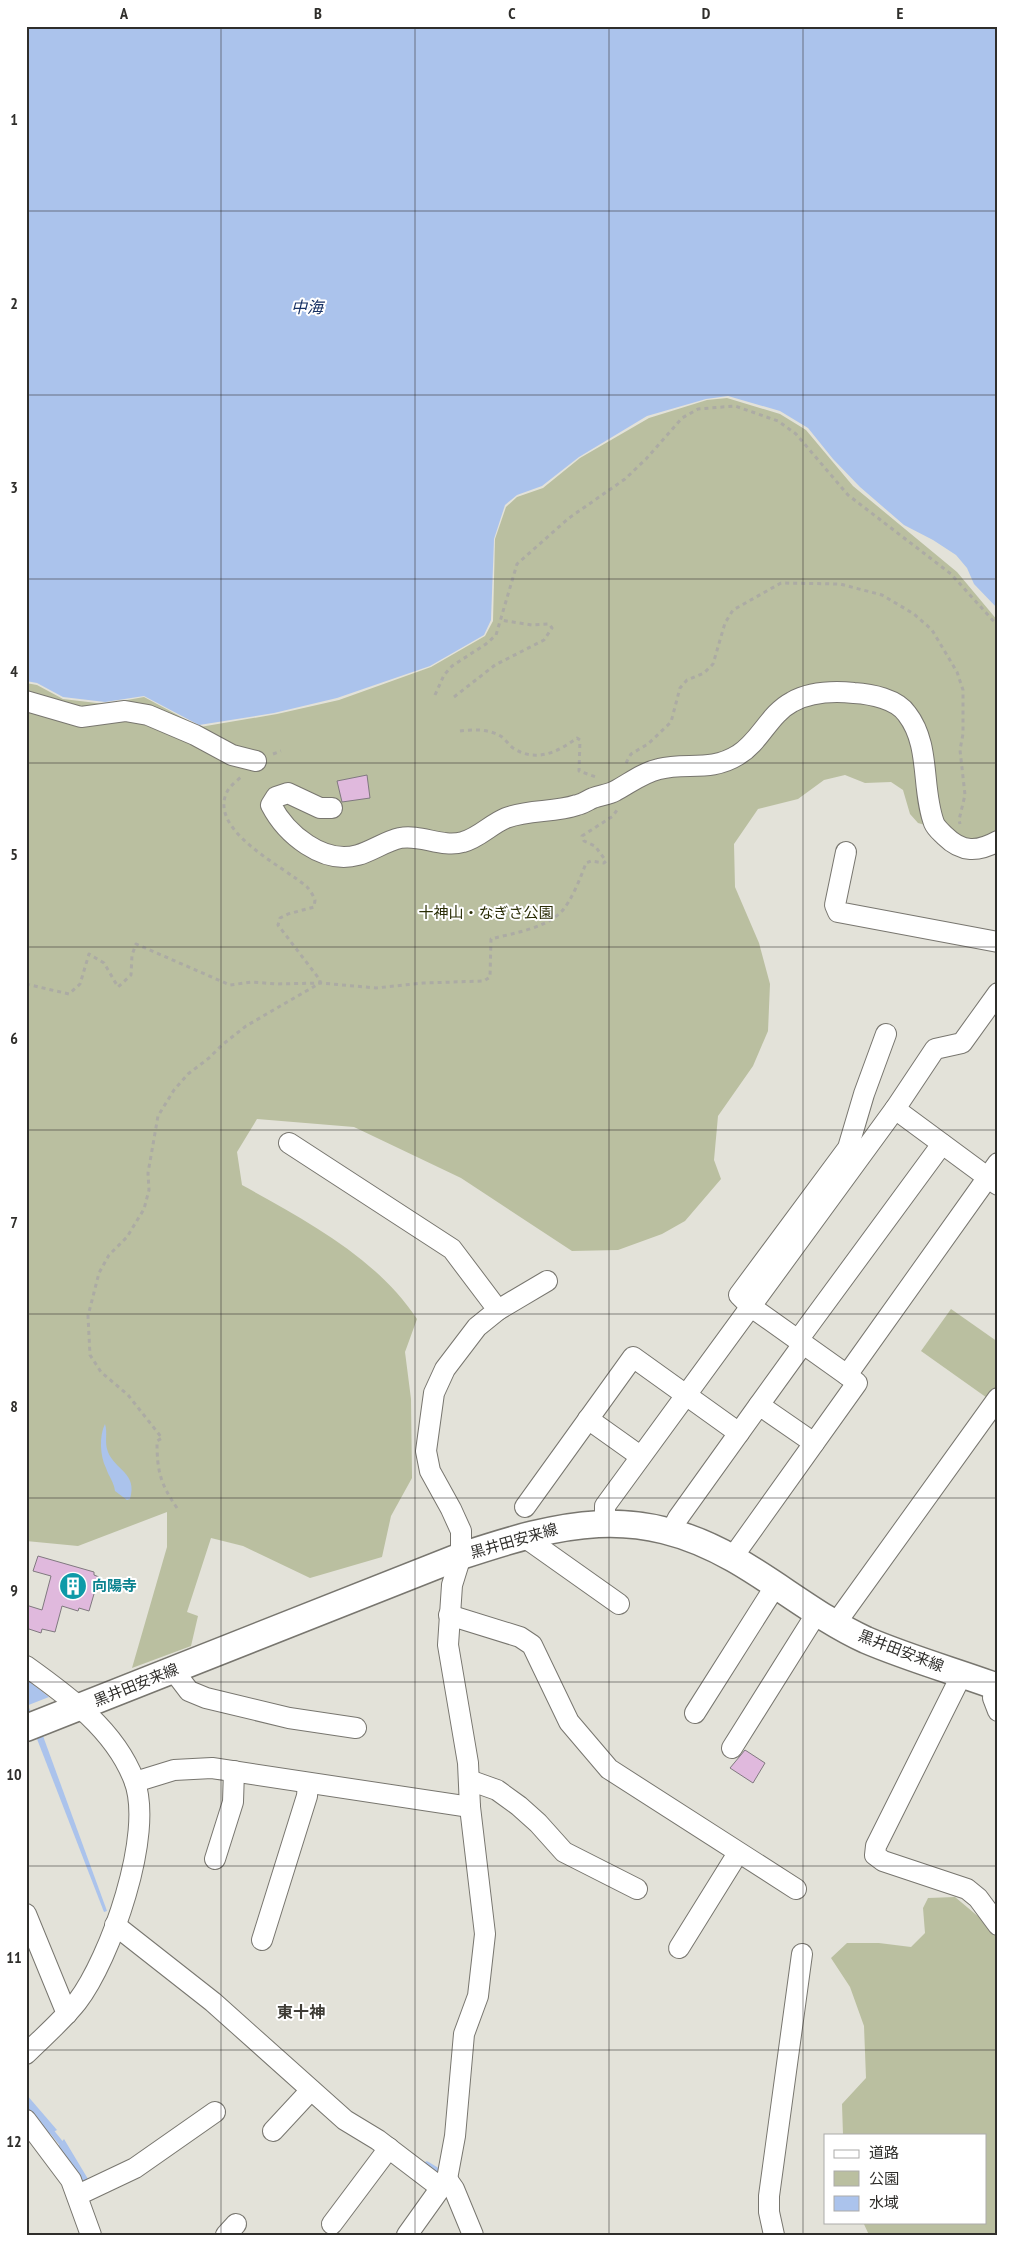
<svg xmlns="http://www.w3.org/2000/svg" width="1024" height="2261" viewBox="0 0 1024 2261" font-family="'PT Sans Narrow','Noto Sans JP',sans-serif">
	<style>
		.green { fill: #babfa0 }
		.water { fill: #abc3ec }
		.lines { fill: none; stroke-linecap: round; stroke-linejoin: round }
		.stream { stroke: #abc3ec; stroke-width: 5 }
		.building { fill: #e0b9dd; stroke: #80797f }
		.minor-casing { stroke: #78766f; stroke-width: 22 }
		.major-casing { stroke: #78766f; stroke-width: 29 }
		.path { stroke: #acaba4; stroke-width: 3; stroke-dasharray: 4 4; stroke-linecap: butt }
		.minor { stroke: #fff; stroke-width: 20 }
		.major { stroke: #fff; stroke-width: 26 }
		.grid { fill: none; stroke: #2f2e2b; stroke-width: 1; stroke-opacity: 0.55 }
		.labels { text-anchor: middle; stroke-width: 4; stroke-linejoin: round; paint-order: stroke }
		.park-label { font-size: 15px; fill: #2a2d06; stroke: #fff }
		.street-label { font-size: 15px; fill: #2f2e2b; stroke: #fff }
		.culture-label { font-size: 15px; font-weight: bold; fill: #0d838f; stroke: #fff; text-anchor: start }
		.water-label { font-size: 16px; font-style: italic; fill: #183265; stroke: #fff }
		.neighbourhood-label { font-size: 16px; font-weight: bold; fill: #3e3c35; stroke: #fff }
		.neatline { fill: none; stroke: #2f2e2b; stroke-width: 2 }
		.grid-label { font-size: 16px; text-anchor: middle; font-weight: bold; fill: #2f2e2b }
	</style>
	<rect width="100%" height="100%" fill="#e3e2d9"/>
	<g class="green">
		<path d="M727,398L780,414L806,430L853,486L957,572L998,621V834L975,844L953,833L918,823L910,814L903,790L891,782L865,783L845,775L824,780L798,799L758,809L734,844L735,887L759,943L770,984L768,1031L753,1066L718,1116L714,1160L721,1179L685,1221L662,1234L618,1250L572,1251L461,1178L354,1127L257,1119L237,1152L242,1185C305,1220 376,1257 417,1319L405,1352L411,1399L412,1478L391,1516L382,1557L310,1578L243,1546L211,1538L187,1612L198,1616L191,1646L132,1668L167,1547V1512L78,1546L26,1541V683L37,685L63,699L105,704L144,697L200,727L277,714L339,700L431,667L485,636L493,621L495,539L506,507L517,497L543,488L580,458L649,418L707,400Z"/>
		<path d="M951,1309L998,1342V1388L990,1400L921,1351Z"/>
		<path d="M955,1897L986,1923L998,1940V2235H869L863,2222H985V2135H843L842,2104L866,2078L864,2026L850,1987L831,1958L847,1943H879L911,1947L925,1933L923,1908L928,1898Z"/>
	</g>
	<g class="water">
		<path d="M26,26H998V609L974,584L967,568L956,555L933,540L904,525L860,487L833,459L808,428L780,411L728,396L706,399L647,416L579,457L542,486L517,495L505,505L494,539L491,620L484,635L430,666L337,698L274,713L199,725L144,696L105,702L63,697L37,683L26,681Z"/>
		<path d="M105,1424C108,1433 104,1442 108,1452C115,1470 138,1473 130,1499L127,1500L115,1491C114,1482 109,1477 106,1468C100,1456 99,1436 105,1424Z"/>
		<path d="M26,1679L49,1697L26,1706Z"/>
		<path d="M43,1736L107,1911L104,1912L37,1739Z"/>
		<path d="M26,2094L57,2130L48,2135L26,2109Z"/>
		<path d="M64,2139L91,2184L83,2188L57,2148Z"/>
	</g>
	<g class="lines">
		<g class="stream">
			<path d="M26,1707L31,1719"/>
			<path d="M48,2127L65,2148"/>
			<path d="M427,2164L440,2172"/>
		</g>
	</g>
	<g class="building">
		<path d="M367,775L370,798L342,802L337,781Z"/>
		<path d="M38,1556L94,1572V1575L99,1577L89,1611L79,1608L78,1611L62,1606L55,1632L42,1629L41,1633L26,1628V1605L42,1610L51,1576L33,1571Z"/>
		<path d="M745,1750L765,1763L753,1783L730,1768Z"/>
	</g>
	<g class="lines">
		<g class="minor-casing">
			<g id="minor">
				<path d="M26,701L81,717L125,711L148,715L195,735L232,755L256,761"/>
				<path d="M332,808H320L288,793L276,797L271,805C286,834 323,865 358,855C372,851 386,841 400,838C421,834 442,848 463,842C479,838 491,824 506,818C529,809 554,813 577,805C583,804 588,800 593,798C600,795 608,795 615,791C630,783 642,773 659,769C686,762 711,772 738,755C760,742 769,714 792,702C810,692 834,691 854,693C871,694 897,699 907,714C931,745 921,788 934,823C936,828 941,832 945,836C962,853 978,852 998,841"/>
				<path d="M846,852L835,905L838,912L998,942"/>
				<path d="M886,1034L864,1094L848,1148L739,1295L750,1306L847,1375L998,1163"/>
				<path d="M895,1109L998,1185"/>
				<path d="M289,1143L452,1249L498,1310L477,1327L445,1369L434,1393L426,1451L430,1471L451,1509L461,1531V1556L452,1585L448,1645L468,1763L470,1807L485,1934L478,1996L464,2034L455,2136L447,2179L407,2235"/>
				<path d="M498,1310L547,1281"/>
				<path d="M798,1340L942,1144"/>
				<path d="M759,1405L803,1344"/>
				<path d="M588,1419L640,1456"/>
				<path d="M525,1507L633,1357L739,1433"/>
				<path d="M605,1523V1506L895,1109L935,1049L962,1043L998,993"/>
				<path d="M671,1532L678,1518L759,1405L814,1443"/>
				<path d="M523,1536L619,1604"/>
				<path d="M732,1558L857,1383L847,1375"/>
				<path d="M449,1615L520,1637L532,1645L569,1722L609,1769L796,1889"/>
				<path d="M836,1623L998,1398"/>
				<path d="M26,1666C68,1696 115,1730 134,1780C155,1833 110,1959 77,2002C62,2021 43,2037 26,2054"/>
				<path d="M173,1670L189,1691L206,1698L289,1718L356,1728"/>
				<path d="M962,1674L876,1846L875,1855L883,1861L967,1889L978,1898L998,1925"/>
				<path d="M994,1685L993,1698L998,1711"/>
				<path d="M695,1713L776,1585"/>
				<path d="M732,1748L818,1611"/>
				<path d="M469,1780L497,1790L519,1806L538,1823L564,1852L637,1889"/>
				<path d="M135,1782L174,1770L212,1768L470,1807"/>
				<path d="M215,1859L233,1802L234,1771"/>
				<path d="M26,1914L67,2014"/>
				<path d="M115,1925L213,2002L345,2120L378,2140L441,2188"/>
				<path d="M262,1940L307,1796L308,1783"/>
				<path d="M679,1948L738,1853"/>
				<path d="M26,2120L71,2180L91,2235"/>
				<path d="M273,2131L311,2090"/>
				<path d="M447,2179L454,2189L473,2235"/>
				<path d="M78,2195L135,2168L215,2112"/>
				<path d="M332,2224L389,2148"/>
				<path d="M226,2235L236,2224"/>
				<path d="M774,2235L769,2212V2196L802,1954"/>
			</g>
		</g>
		<g class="major-casing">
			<path id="major" d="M26,1728L461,1556C561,1523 636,1503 734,1559C778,1584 820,1619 866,1640C908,1658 954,1671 998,1687"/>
		</g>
		<g class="path">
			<path d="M435,695L444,675L452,666L486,644L496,635L517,564L569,518L625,479L646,459L682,418L698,409L735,406L778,421L796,434L848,495L951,574L998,626"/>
			<path d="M454,697L495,665L544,640L552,628L549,624L532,625L500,620"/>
			<path d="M460,731C474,729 490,729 502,737C506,740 509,745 513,748C536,763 558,752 577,738L580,740L579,771L596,777"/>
			<path d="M273,754L281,751"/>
			<path d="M626,763L631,754L648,744L671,722L680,688L687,680L704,673L713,664L725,623L733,610L781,583L840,584L882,595L914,614L932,630L957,672L963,690V734L960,750L965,795L959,820L960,824"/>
			<path d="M26,984L69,994L80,984L89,954L104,963L118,987L131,975L132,955L136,944L230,985L252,982L276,984L321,983L376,988L423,983L484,981L490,977L491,939C513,933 544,929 561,912C571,902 581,877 586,863L591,861L604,863L606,861L595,846L584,841L582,836L613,816L617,810"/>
			<path d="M177,1508C160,1483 157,1471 157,1441L162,1438L128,1395L101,1372L90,1355L88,1316L99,1273L109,1255L127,1237L144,1209L149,1190L148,1173L158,1116L174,1090L188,1074L209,1058L222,1045L246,1026L320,983V980L278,925L280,918L288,914L314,907L315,900C313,895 310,890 307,887C285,867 205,830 228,790C231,785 238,780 242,776"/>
		</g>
		<use href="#minor" class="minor"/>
		<use href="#major" class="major"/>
	</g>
	<path class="grid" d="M221,26V2235M415,26V2235M609,26V2235M803,26V2235M26,211H998M26,395H998M26,579H998M26,763H998M26,947H998M26,1130H998M26,1314H998M26,1498H998M26,1682H998M26,1866H998M26,2050H998"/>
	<defs>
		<g id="building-disc" transform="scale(1.4375)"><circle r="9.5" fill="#0f9aa8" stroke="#fff"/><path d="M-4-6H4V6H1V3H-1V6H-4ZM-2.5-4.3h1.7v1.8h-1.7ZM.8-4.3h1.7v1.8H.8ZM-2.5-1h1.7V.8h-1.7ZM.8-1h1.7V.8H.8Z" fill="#fff"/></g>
	</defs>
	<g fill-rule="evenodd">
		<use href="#building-disc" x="73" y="1586"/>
	</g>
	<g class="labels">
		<g class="park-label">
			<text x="486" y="918">十神山・なぎさ公園</text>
		</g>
		<g class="street-label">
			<text transform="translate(514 1541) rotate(-16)" y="5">黒井田安来線</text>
			<text transform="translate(901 1651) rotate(21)" y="5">黒井田安来線</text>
			<text transform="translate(136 1685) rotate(-22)" y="5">黒井田安来線</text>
		</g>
		<g class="culture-label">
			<text x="92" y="1591">向陽寺</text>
		</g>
		<g class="water-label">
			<text x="307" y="313">中海</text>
		</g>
		<g class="neighbourhood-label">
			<text x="301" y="2018">東十神</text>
		</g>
	</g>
	<rect width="1024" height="2261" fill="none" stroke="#ffffff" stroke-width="55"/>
	<rect x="824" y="2134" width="162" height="90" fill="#ffffff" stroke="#acabaa"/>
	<rect x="834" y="2150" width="25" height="8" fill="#ffffff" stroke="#acabaa"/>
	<text x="869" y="2158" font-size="15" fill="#2f2e2b">道路</text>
	<rect x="834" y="2171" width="25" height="15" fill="#babfa0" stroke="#acabaa"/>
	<text x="869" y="2184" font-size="15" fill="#2f2e2b">公園</text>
	<rect x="834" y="2196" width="25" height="15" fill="#abc3ec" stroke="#acabaa"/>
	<text x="869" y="2208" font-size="15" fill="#2f2e2b">水域</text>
	<rect x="28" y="28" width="968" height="2206" class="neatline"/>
	<g class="grid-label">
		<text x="124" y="19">A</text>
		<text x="318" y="19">B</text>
		<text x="512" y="19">C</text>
		<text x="706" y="19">D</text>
		<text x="900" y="19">E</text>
		<text x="14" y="125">1</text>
		<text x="14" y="309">2</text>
		<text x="14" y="493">3</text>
		<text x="14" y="677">4</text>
		<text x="14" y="860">5</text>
		<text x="14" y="1044">6</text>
		<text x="14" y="1228">7</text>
		<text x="14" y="1412">8</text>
		<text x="14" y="1596">9</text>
		<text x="14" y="1780">10</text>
		<text x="14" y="1963">11</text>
		<text x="14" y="2147">12</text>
	</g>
</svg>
